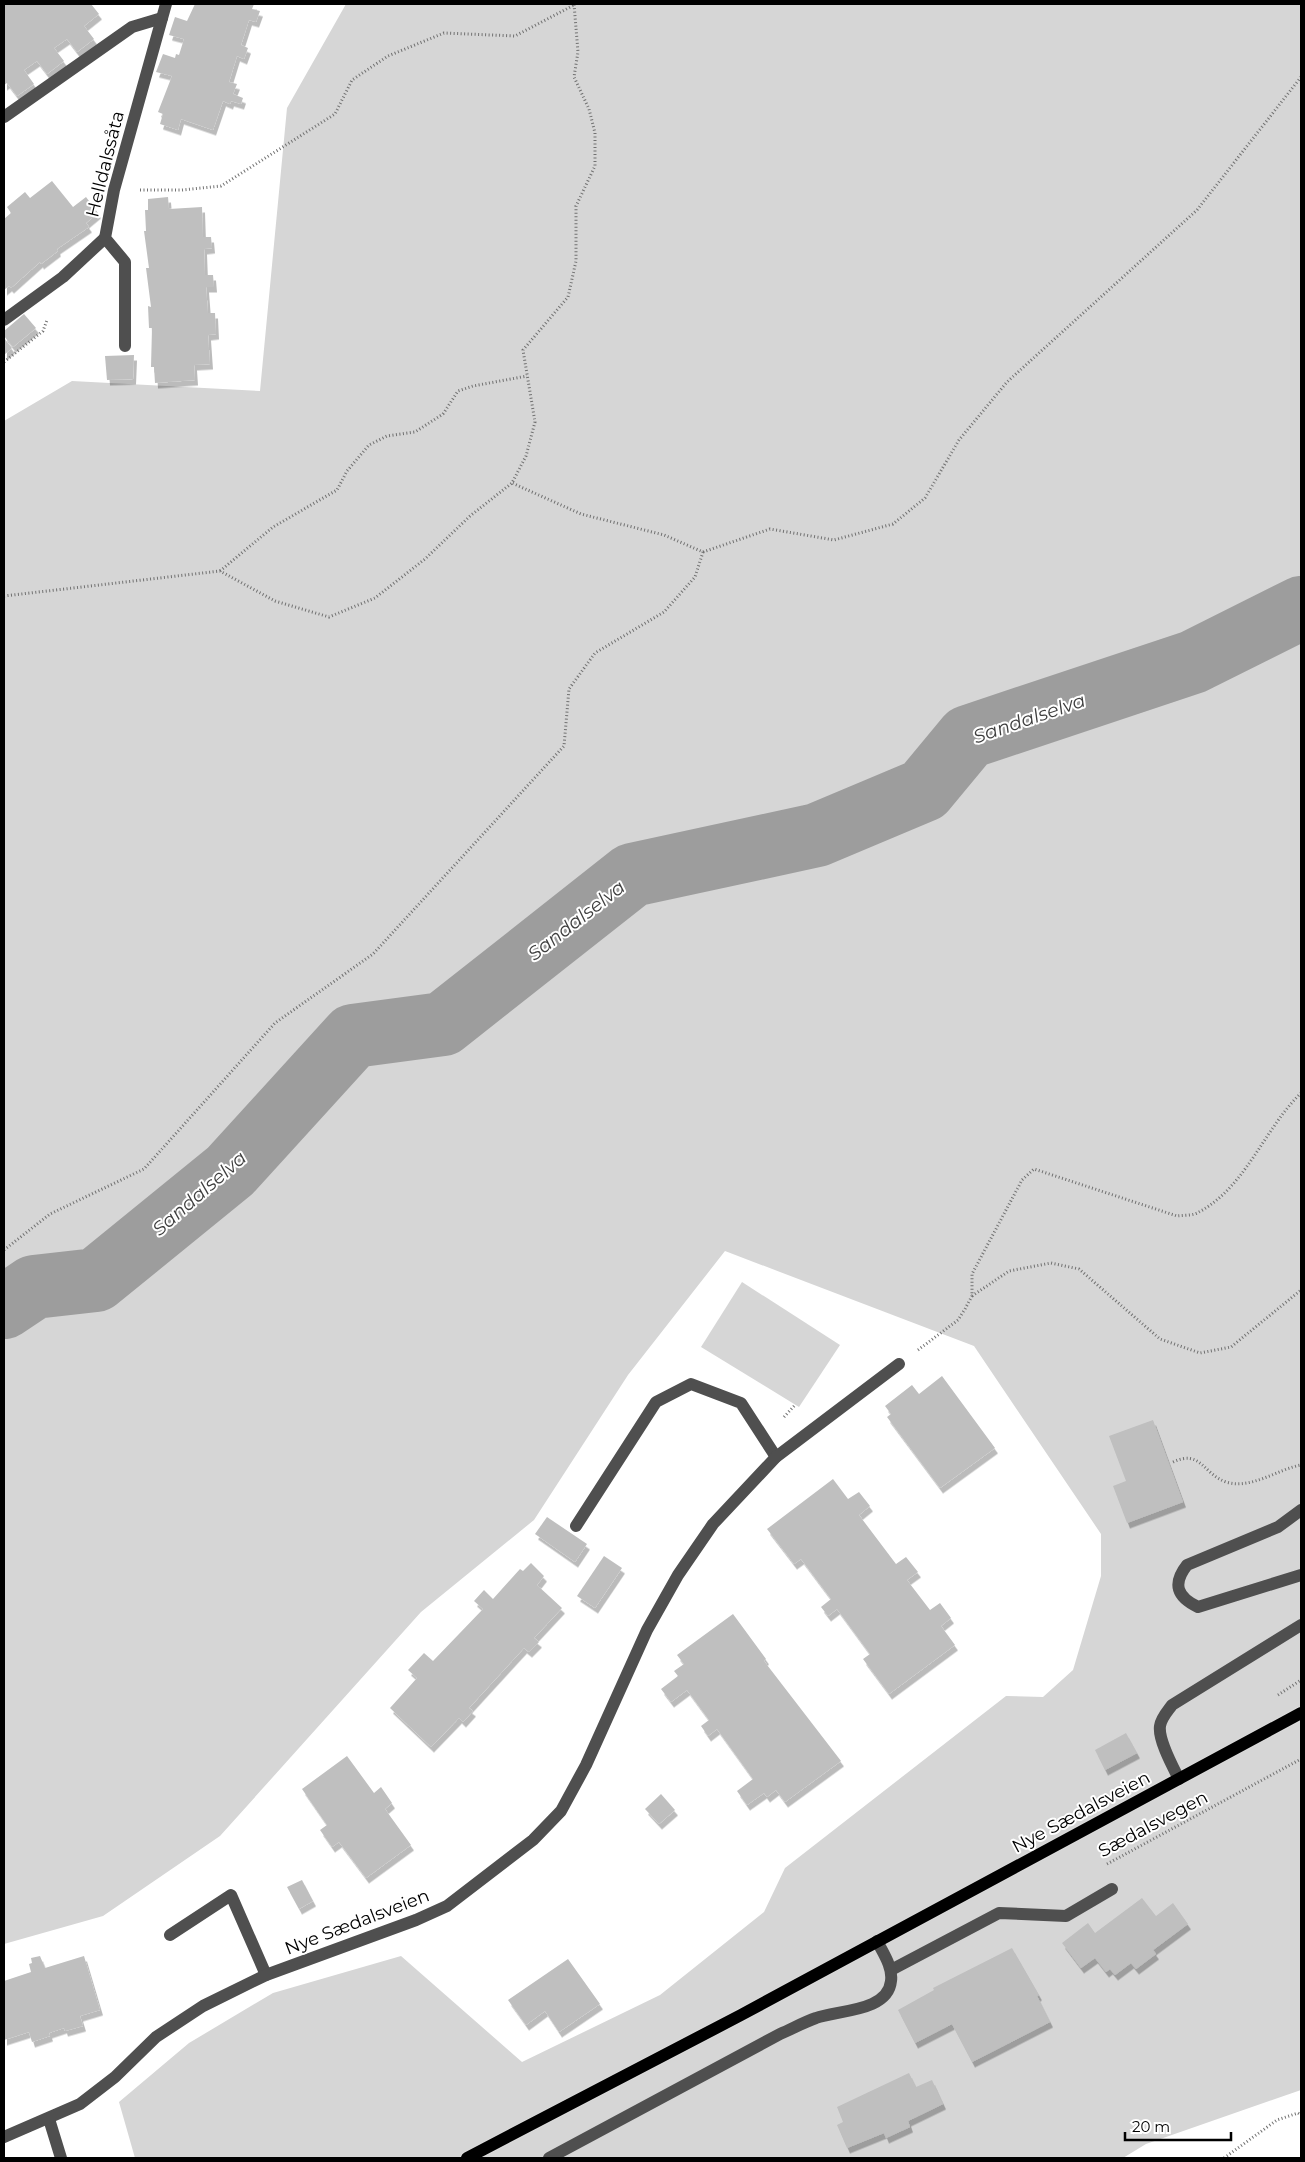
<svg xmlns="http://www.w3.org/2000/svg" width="1305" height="2162" viewBox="0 0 1305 2162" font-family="Montserrat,sans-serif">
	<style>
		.green { fill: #d6d6d6 }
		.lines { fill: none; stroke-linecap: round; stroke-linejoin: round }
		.river { stroke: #9d9d9d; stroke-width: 64 }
		.building { fill: #bfbfbf; filter: url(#shadow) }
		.major-casing { stroke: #dbdbdb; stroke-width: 14 }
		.path { stroke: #717171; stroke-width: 3; stroke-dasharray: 1 2.5; stroke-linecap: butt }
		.minor { stroke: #4f4f4f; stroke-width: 12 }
		.major { stroke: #000; stroke-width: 12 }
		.labels { text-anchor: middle; stroke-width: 4; stroke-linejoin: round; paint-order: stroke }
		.street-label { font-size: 18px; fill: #000; stroke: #fff }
		.water-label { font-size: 19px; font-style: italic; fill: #3e3e3e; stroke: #fff }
	</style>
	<defs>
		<filter id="shadow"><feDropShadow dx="3" dy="5.5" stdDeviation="0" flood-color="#0004"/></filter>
	</defs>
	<rect width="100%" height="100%" fill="#fff"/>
	<g class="green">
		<path d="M346,4H1301V2090L1146,2144L1123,2158H135L119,2102L189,2043L273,1993L401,1956L522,2062L660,1995L764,1912L785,1868L1006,1696L1043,1697L1073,1670L1101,1576V1534L974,1346L725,1251L628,1375L534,1520L421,1612L220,1836L103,1916L4,1944V421L72,381L260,391L287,108Z"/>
		<path d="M742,1282L840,1345L799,1407L701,1347Z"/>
	</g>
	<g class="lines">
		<path class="river" d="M4,1307L34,1287L96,1280L230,1171L353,1036L443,1024L632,875L817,835L924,790L968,737L1193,662L1301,608"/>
	</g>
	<g class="building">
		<path d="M4,4H91L99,14L84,26L94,39L77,52L67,39L54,48L64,61L47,74L37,61L24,70L34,84L17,96L7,83L4,85Z"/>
		<path d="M195,4H254L252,9L260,11L256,22L249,20L241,45L248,48L244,59L237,56L229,82L237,84L233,94L243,98L241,104L231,101L230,104L223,101L213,130L181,119L178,130L160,124L163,114L158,112L172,76L156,72L163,54L175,58L176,54L179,55L184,39L169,35L175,17L187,21Z"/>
		<path d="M52,181L73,207L86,197L98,213L86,223L89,227L57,249L58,251L41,264L40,262L11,288L9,286L4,290V219L11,213L7,207L25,192L30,198Z"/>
		<path d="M168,197L169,209L202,207L203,237H211L212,248L204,249L205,275H213L214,287H206L208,313H215L216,334L208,335L210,364L194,365L195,380L155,383L154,367H151L152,328H149L148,306L151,307L146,268H149L144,231H146L145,210H148V199Z"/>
		<path d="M24,314L36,328L13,347L4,336V331Z"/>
		<path d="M4,338L12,348L4,355Z"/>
		<path d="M134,355L133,379L107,380L105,356Z"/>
		<path d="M942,1376L995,1448L940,1488L887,1417L891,1414L885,1406L912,1385L919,1394Z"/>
		<path d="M1153,1420L1183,1502L1127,1523L1113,1486L1126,1481L1109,1436Z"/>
		<path d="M833,1479L848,1499L859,1492L870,1506L859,1515L896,1564L906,1557L918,1572L907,1580L930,1610L940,1603L951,1618L941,1626L955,1645L889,1694L863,1659L870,1654L837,1609L828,1616L821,1607L831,1599L801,1559L794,1564L767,1529Z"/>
		<path d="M547,1517L587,1544L575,1562L535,1534Z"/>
		<path d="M604,1556L622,1568L595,1608L577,1596Z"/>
		<path d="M531,1563L544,1576L537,1585L562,1608L534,1638L539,1642L529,1652L524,1648L469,1708L473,1711L463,1722L459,1718L431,1747L390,1708L417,1678L408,1670L424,1653L433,1661L483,1609L474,1601L484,1590L493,1599L520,1569L523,1571Z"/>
		<path d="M733,1614L766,1659L764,1661L841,1761L785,1802L776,1790L767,1797L764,1793L747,1805L737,1791L753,1779L717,1729L708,1736L701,1726L709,1720L687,1690L671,1702L661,1689L678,1676L674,1671L684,1664L677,1655Z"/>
		<path d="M1126,1733L1137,1753L1105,1770L1095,1750Z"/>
		<path d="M347,1756L374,1793L381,1787L392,1803L385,1809L411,1845L366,1878L339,1842L332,1847L320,1830L327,1825L302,1789Z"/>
		<path d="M661,1794L675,1810L659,1824L645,1809Z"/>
		<path d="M302,1880L313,1901L299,1909L287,1887Z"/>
		<path d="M1142,1898L1156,1916L1173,1903L1188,1924L1153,1950L1156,1954L1136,1969L1131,1963L1115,1975L1110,1969L1106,1972L1095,1958L1081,1968L1062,1943L1088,1923L1095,1933Z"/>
		<path d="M1012,1948L1039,1995L1037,1996L1050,2022L972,2062L952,2024L915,2043L898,2010L934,1990L933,1988Z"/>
		<path d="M40,1956L45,1968L84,1956L100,2010L80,2016L83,2026L65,2031L64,2028L49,2033L50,2036L32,2042L29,2032L4,2040V1981L31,1972L29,1964L32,1963L31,1958Z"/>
		<path d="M568,1959L600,2004L559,2032L545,2011L526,2025L508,2000Z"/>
		<path d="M909,2073L916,2087L932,2080L943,2104L908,2121L910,2127L886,2138L884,2133L847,2148L837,2125L843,2122L837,2107Z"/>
	</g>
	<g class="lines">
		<g class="major-casing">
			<path id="major" d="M467,2158L741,2015L1301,1713"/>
		</g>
		<g class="path">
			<path d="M140,190H182L221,186L335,114L352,80L388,56L444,33L515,36L574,5"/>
			<path d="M4,362L43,331L47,320"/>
			<path d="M703,552L770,529L834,540L893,524L925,498L959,440L1007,382L1197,210L1301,77"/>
			<path d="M220,571L273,527L337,490L347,471L369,445L387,436L415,432L443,414L458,391L473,386L527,376"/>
			<path d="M4,596L220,571L275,601L329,617L375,598L425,559L470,516L512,483L526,456L535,422L523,350L568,297L576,261V206L595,166V133L589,109L574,77L578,52L574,4"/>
			<path d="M4,1250L50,1214L144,1169L275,1023L373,954L564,746L569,689L595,653L664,612L695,577L703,552L664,535L581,514L512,483"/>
			<path d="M972,1296L1009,1271L1051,1263L1079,1269L1160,1339L1200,1353L1231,1347L1301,1290"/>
			<path d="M918,1350L958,1320L965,1309L972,1296V1274L1022,1180L1034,1169L1177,1216C1184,1215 1193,1216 1199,1212C1246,1187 1264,1129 1301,1093"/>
			<path d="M784,1417L795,1405"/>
			<path d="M1173,1462C1201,1449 1203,1474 1226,1482C1251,1490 1278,1469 1301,1465"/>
			<path d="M1278,1695L1301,1680"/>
			<path d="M1107,1864L1301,1759"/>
			<path d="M1224,2158L1277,2120L1298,2113L1301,2115"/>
		</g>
		<g class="minor">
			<path d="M4,117L132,27L162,18"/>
			<path d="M4,320L63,277L105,238"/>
			<path d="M125,346V262L105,238L114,190L166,4"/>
			<path d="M1301,1510L1278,1527L1187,1565C1172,1584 1177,1597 1198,1607L1301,1575"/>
			<path d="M576,1526L656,1402L691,1384L741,1403L776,1457"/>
			<path d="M1179,1779C1173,1767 1158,1740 1160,1726C1161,1718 1167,1712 1172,1705L1301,1625"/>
			<path d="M170,1935L231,1895L266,1975"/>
			<path d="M891,1970L999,1913L1066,1916L1112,1889"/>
			<path d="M49,2119L61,2158"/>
			<path d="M4,2137L80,2104L115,2077L156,2037L203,2006L266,1975L416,1920L447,1906L533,1840L561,1811L586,1765L647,1630L678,1575L713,1524L776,1457L899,1364"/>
			<path d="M549,2158L780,2034C792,2029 804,2022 816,2018C837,2010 888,2012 891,1981C893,1967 883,1953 877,1941"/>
		</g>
		<use href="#major" class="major"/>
	</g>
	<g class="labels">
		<g class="street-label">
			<text transform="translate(105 164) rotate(-76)" y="6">Helldalssåta</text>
			<text transform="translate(1081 1812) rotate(-28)" y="6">Nye Sædalsveien</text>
			<text transform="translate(1153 1824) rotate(-28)" y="6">Sædalsvegen</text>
			<text transform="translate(357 1922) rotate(-21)" y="6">Nye Sædalsveien</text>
		</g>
		<g class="water-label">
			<text transform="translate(1029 718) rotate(-19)" y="7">Sandalselva</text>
			<text transform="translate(576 920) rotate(-38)" y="7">Sandalselva</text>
			<text transform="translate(199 1193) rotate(-41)" y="7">Sandalselva</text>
		</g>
	</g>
	<rect width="1305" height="2162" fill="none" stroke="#000000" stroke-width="10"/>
	<path d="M1125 2132v8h106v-8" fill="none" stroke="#000000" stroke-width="2.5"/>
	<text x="1132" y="2132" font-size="15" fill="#000000" stroke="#ffffff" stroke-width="4" paint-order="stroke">20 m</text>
</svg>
